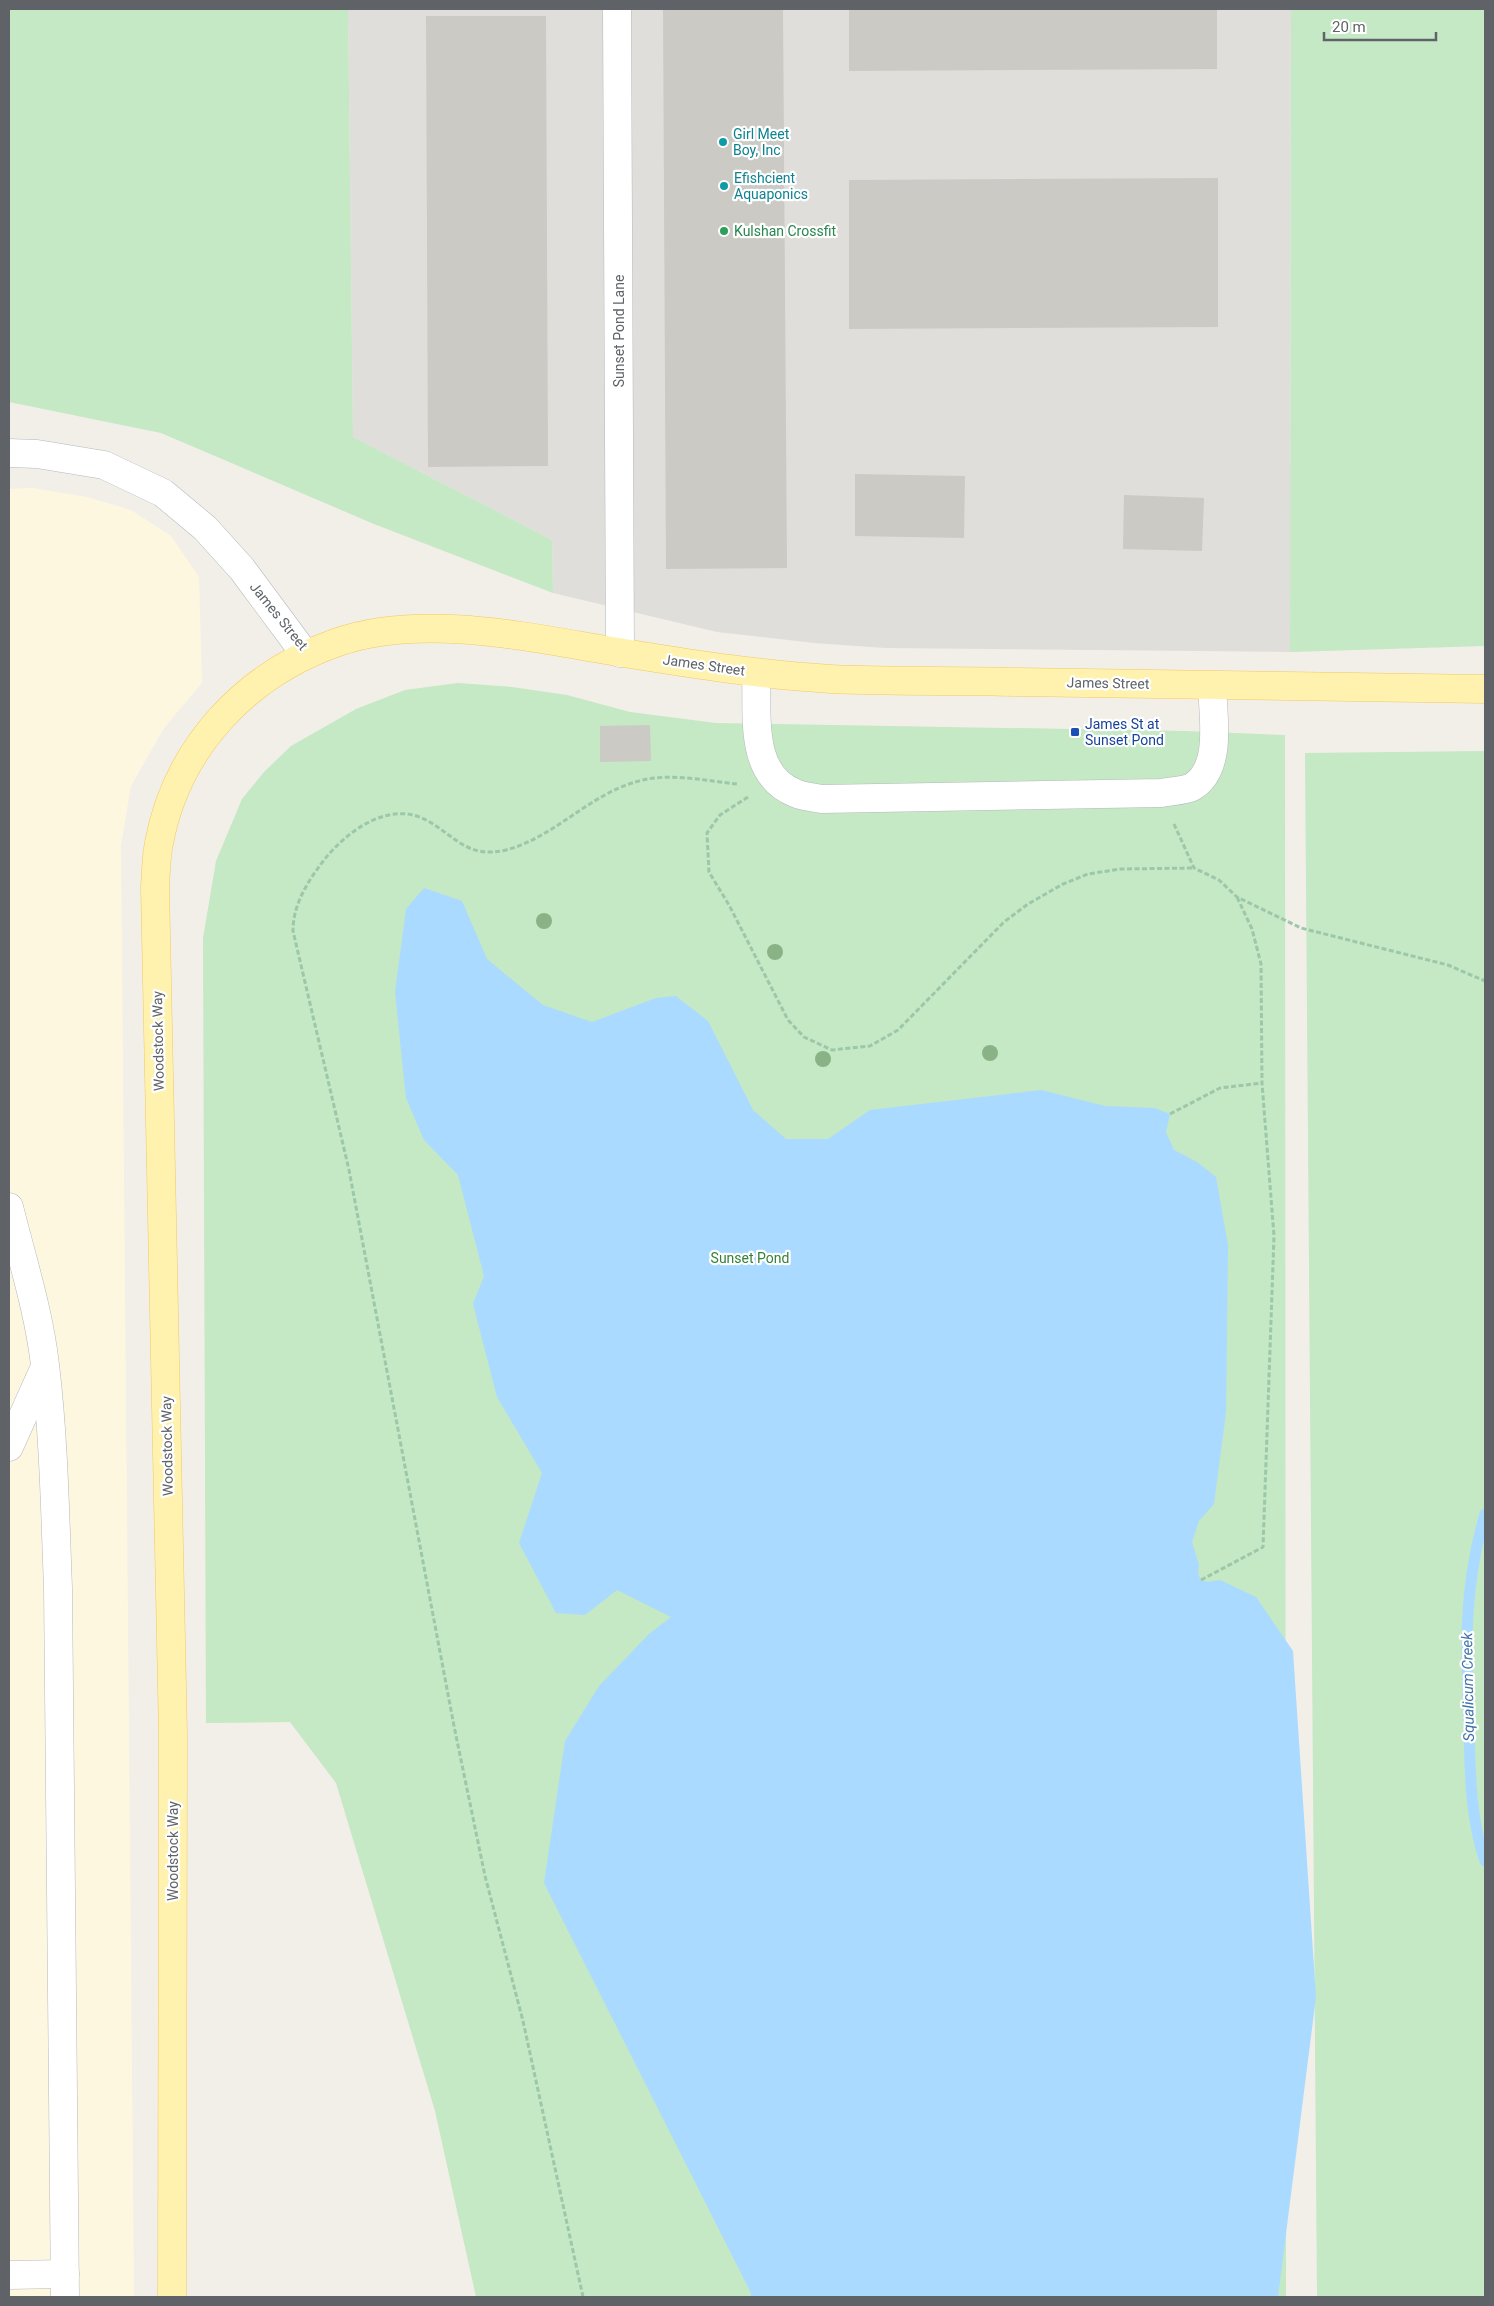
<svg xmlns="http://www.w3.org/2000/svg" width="1494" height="2306" viewBox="0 0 1494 2306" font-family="Roboto,sans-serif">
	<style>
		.commercial { fill: #fef7e0 }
		.industrial { fill: #e0deda }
		.green { fill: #c5e8c5 }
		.water { fill: #aadaff }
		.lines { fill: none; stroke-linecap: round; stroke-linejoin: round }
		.stream { stroke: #aadaff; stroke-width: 11 }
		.building { fill: #cccac5 }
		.minor-casing { stroke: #b5b8bc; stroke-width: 29 }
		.major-casing { stroke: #f2c960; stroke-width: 29 }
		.path { stroke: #9cc7a9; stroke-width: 3; stroke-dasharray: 5 2.5; stroke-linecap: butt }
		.minor { stroke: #fff; stroke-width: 28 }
		.major { stroke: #fff2af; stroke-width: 28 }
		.tree { fill: #89b387 }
		.culture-dot { fill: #0f9aa8; stroke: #fff; stroke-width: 2 }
		.leisure-dot { fill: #2e9e5b; stroke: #fff; stroke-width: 2 }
		.transit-dot { fill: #1a4fb4; stroke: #fff; stroke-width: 2 }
		.labels { text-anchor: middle; stroke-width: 4.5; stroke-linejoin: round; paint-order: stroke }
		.culture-label { font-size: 14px; fill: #0d838f; stroke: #fff; text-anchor: start }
		.leisure-label { font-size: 14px; fill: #27864d; stroke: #fff; text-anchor: start }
		.street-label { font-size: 14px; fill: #5f6368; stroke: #fff }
		.transit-label { font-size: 14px; fill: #164399; stroke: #fff; text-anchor: start }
		.park-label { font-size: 14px; fill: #348238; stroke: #fff }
		.water-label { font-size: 15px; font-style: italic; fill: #4174aa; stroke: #fff }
	</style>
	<rect width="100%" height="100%" fill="#f1efe8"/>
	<path class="commercial" d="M32,488L87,497L131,510L171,536L199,577L202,683L164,728L131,786L121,845L134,2297H9V489Z"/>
	<path class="industrial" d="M348,9H1291L1290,652L885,648L814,643L717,632L553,593L552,540L353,437Z"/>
	<g class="green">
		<path d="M9,9H348L353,437L552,540L553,593L374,524L161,433L9,402Z"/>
		<path d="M1291,9H1485V646L1290,652Z"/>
		<path d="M458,683L512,687L567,695L630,712L716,723L1186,731L1285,735L1286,2297H476L435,2111L336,1783L290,1722L206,1723L203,938L216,861L242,799L264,772L291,746L356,709L405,690Z"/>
		<path d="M1485,751V2297H1317L1305,753Z"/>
	</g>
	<path class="water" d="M424,888L462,901L487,959L543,1005L592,1022L656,998L676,996L708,1021L753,1110L786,1139H828L870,1110L1041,1090L1105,1106L1155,1108L1170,1114L1166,1132L1174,1150L1197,1162L1216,1177L1228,1245L1226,1412L1214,1504L1199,1521L1192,1542L1199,1565L1198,1574L1201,1580L1208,1582L1220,1580L1256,1597L1293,1651L1316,1997L1278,2297H751V2293L544,1883L565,1741L599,1686L649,1634L671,1617L617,1590L585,1615L556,1613L519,1543L542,1473L497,1397L473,1304L484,1276L458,1175L424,1140L406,1098L395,992L406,909Z"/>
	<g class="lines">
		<path class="stream" d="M1485,1514C1463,1589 1466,1649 1469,1725C1470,1771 1470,1818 1485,1861"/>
	</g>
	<g class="building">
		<path d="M663,9H783L787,568L666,569Z"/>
		<path d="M849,9H1217V69L849,71Z"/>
		<path d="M426,16H546L548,466L428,467Z"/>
		<path d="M1218,178V327L849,329V180Z"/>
		<path d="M855,474L965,476L964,538L855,536Z"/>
		<path d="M1124,495L1204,498L1202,551L1123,549Z"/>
		<path d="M650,725L651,761L600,762V726Z"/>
	</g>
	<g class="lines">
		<g class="minor-casing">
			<g id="minor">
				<path d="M617,9L620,653"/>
				<path d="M9,453L37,454L104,465L163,493L205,528L242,569L305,654"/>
				<path d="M756,673C758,714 748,774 795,793C803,797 813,797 821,799L1161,793C1170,791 1184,791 1192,787C1223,769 1213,716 1212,686"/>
				<path d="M9,1207C22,1259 39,1312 45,1365C54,1439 55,1514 58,1588L65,2297"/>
				<path d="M9,1447L44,1369"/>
				<path d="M9,2275L65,2274"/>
			</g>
		</g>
		<g class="major-casing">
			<path id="major" d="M172,2297L173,1735L155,887C156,873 156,857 159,843C177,747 246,674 338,642C425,612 535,639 624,653C693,664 761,675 831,679C893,682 955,680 1017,682C1173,685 1329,687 1485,689"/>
		</g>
		<g class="path">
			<path d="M748,797L720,815L707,833L709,872L729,905L788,1020L804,1037L832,1050L870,1046L898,1030L1004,922L1028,904L1063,884L1088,874L1121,869L1194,868"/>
			<path d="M1174,824L1194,868L1219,880L1237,897L1301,928L1448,965L1485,981"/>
			<path d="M1170,1114L1220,1088L1262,1083"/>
			<path d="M1201,1580L1263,1547L1274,1236L1262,1083L1261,964L1252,929L1237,897"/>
			<path d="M583,2297L523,2021L485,1876L454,1726L349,1170L293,931C293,904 308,881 324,860C347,831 390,799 428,821C456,837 468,859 506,850C556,837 592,791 643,780C672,773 707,781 737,784"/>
		</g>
		<use href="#minor" class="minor"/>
		<use href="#major" class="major"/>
	</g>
	<g class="tree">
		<circle cx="544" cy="921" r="8"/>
		<circle cx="775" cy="952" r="8"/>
		<circle cx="990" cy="1053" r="8"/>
		<circle cx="823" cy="1059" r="8"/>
	</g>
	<g class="culture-dot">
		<circle cx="723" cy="142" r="5"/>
		<circle cx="724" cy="186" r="5"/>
	</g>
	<circle class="leisure-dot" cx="724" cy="231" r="5"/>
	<rect class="transit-dot" x="1070" y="727" width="10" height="10" rx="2.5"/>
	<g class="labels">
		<g class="culture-label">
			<text x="733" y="139">Girl Meet<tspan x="733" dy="16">Boy, Inc</tspan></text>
			<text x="734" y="183">Efishcient<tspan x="734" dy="16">Aquaponics</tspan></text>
		</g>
		<g class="leisure-label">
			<text x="734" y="236">Kulshan Crossfit</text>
		</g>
		<g class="street-label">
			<text transform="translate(619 331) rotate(-90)" y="5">Sunset Pond Lane</text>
			<text transform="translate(279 616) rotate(51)" y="5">James Street</text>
			<text transform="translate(704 665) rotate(8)" y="5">James Street</text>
			<text transform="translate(1108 683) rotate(1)" y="5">James Street</text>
			<text transform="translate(158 1041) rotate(-91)" y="5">Woodstock Way</text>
			<text transform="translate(167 1446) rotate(-91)" y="5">Woodstock Way</text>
			<text transform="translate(173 1851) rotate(-90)" y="5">Woodstock Way</text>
		</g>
		<g class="transit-label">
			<text x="1085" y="729">James St at<tspan x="1085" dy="16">Sunset Pond</tspan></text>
		</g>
		<g class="park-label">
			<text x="750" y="1263">Sunset Pond</text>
		</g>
		<g class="water-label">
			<text transform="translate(1468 1687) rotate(-91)" y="5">Squalicum Creek</text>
		</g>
	</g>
	<rect width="1494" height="2306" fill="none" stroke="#5f6368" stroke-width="20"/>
	<path d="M1324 32v8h112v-8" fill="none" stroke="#5f6368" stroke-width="2.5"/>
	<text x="1332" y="32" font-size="15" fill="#5f6368" stroke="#ffffff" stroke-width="4" paint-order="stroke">20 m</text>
</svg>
